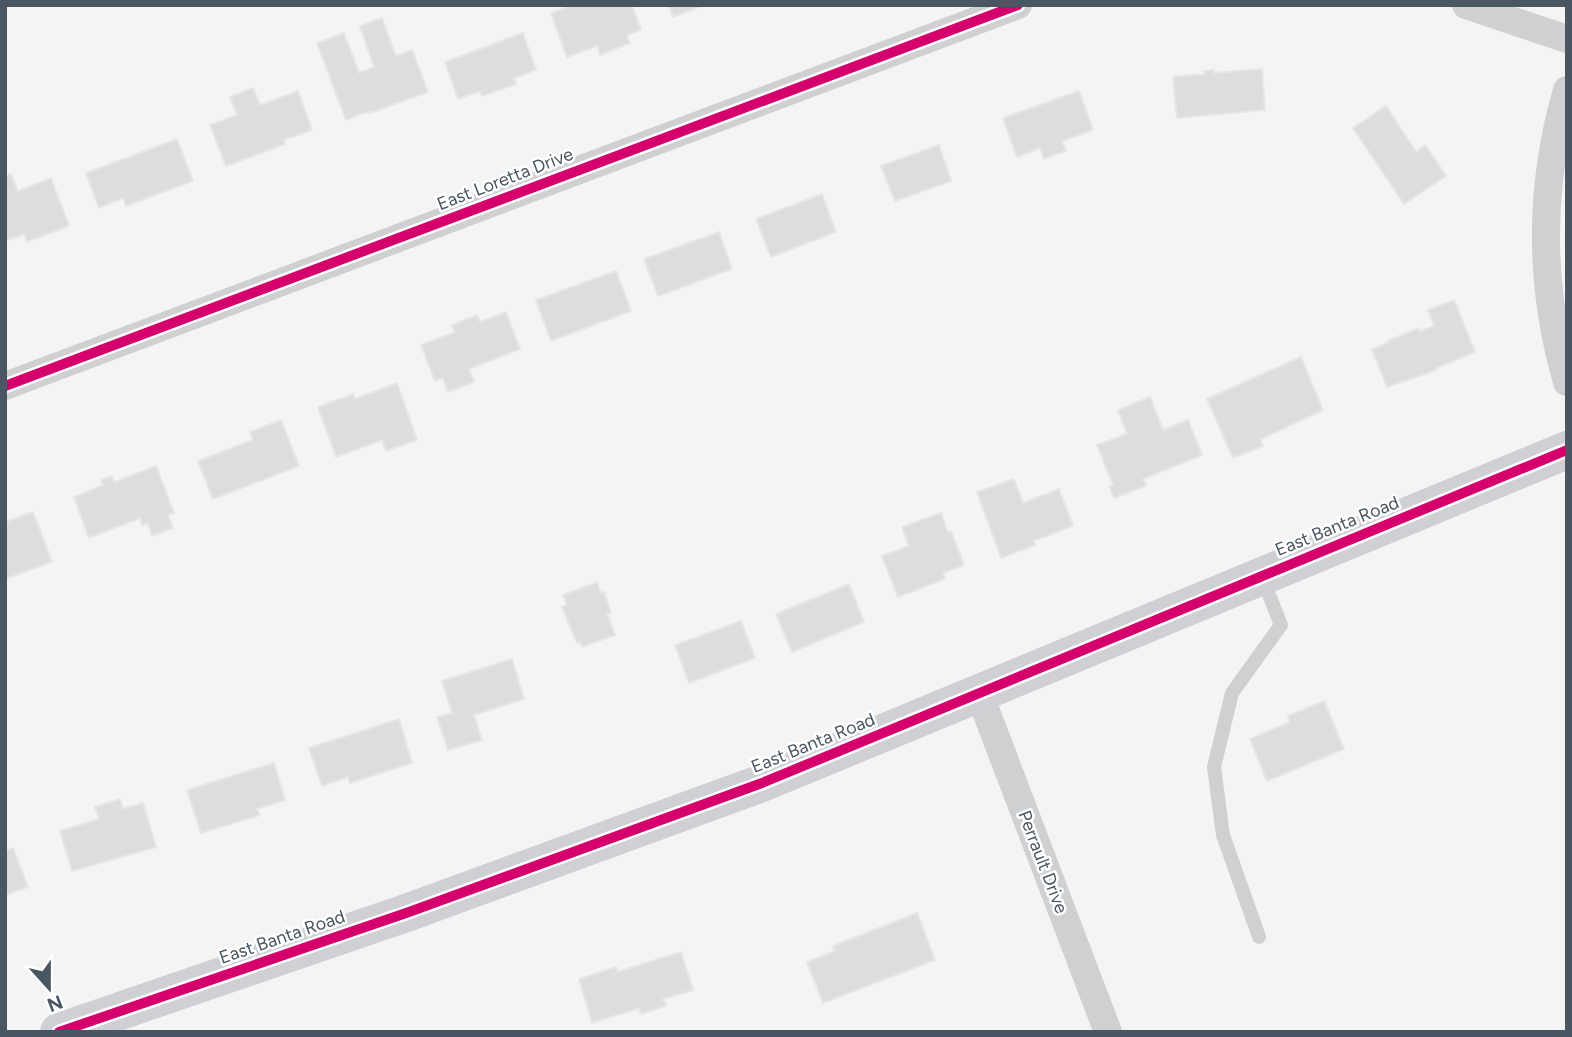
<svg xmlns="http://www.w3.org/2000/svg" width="1572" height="1037" viewBox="0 0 1572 1037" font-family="Figtree,sans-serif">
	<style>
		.building { fill: #ddddde; stroke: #e5e6e7; stroke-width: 2 }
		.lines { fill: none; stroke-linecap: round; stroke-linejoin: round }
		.lane { stroke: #ced0d2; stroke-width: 14 }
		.street { stroke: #ced0d2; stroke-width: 28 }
		.secondary { stroke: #ced0d4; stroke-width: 38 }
		.cycleway-casing { stroke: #fff; stroke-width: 15 }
		.cycleway { stroke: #d6006c; stroke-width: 10 }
		.labels { text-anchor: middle; stroke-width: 5; stroke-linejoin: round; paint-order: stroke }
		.street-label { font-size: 18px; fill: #4a5661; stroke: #fff }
	</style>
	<rect width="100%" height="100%" fill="#f4f4f4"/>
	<g class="building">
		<path d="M573,5H632L641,30L627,35L630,43L600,55L597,46L567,57L551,13Z"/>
		<path d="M669,5H704L673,17Z"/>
		<path d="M382,18L396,56L412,50L428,92L370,113L369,111L346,120L317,43L344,33L359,73L374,67L360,26Z"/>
		<path d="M523,33L536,70L514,78L516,84L482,96L480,91L458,99L445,62Z"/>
		<path d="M1262,69L1265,110L1177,118L1173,77L1205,74L1204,71L1214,70V73Z"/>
		<path d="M253,88L260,105L298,91L312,130L284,140L285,144L226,166L210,125L237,115L230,97Z"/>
		<path d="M1079,91L1093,130L1062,141L1066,151L1044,159L1040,148L1017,157L1003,118Z"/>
		<path d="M1386,106L1416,152L1425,145L1446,176L1404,204L1353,128Z"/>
		<path d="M177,139L193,181L126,206L123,198L99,208L86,173Z"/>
		<path d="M939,145L951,181L895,201L881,166Z"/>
		<path d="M11,174L18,191L51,178L69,226L27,242L24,234L5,241V176Z"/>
		<path d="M822,194L836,232L771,257L756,219Z"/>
		<path d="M719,232L732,269L658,296L644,259Z"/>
		<path d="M616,271L631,311L551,341L536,300Z"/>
		<path d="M1454,300L1475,352L1436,368L1437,370L1387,387L1372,349L1388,343L1387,341L1419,328L1420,331L1434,326L1428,310Z"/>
		<path d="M506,312L520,349L469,369L474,382L448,392L443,378L435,381L421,345L455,332L452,325L477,315L480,322Z"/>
		<path d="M1301,357L1323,410L1261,439L1263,446L1233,458L1207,399Z"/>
		<path d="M397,383L417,440L386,451L382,440L336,457L318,407L353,394L355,399Z"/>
		<path d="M1150,397L1163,430L1188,420L1202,455L1143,479L1146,486L1114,498L1109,486L1113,485L1097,445L1127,434L1118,410Z"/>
		<path d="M281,420L299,466L213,499L198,461L253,440L250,432Z"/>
		<path d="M156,466L174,513L168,515L173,528L152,536L148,523L142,525L140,518L89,538L74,497L103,485L101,480L112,476L114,482Z"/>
		<path d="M1014,479L1023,503L1059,489L1073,526L1033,541L1035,545L1001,558L977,492Z"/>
		<path d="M33,512L52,562L5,579V522Z"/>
		<path d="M941,513L948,532L951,531L964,565L943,573L945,579L898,597L882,556L909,546L902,527Z"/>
		<path d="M597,582L601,593L604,592L611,613L607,614L615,635L582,647L580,642L577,643L562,607L567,605L563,595Z"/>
		<path d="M849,584L864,622L792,652L776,614Z"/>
		<path d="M741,621L755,658L689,683L675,645Z"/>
		<path d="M512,659L524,699L474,715L482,740L448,750L437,717L452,713L442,681Z"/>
		<path d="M1324,701L1344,749L1267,781L1250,739L1290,722L1288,716Z"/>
		<path d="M399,719L412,763L350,783L348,777L322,786L309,748Z"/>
		<path d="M274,763L285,800L257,809L260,815L201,833L187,790Z"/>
		<path d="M120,799L123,809L143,803L156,847L72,871L60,831L99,819L95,807Z"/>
		<path d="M13,848L28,887L5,895V851Z"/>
		<path d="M917,913L935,960L823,1003L807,962L835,951L833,946Z"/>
		<path d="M681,952L693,990L663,999L666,1006L641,1014L639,1008L592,1023L579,979L616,967L617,972Z"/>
	</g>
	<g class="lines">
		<path class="lane" d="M1259,937L1223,835L1214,767L1232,693L1281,625L1262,577"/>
		<g class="street">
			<path d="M1466,5L1567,39"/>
			<path d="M1567,90C1539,187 1539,285 1567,382"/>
			<path d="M5,386L1018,5"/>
			<path d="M979,693L1108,1032"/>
		</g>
		<path class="secondary" d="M59,1032L409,912L762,783L1567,450"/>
		<g class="cycleway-casing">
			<g id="cycleway">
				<path d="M5,386L1018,5"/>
				<path d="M59,1032L409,912L762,783L1567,450"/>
			</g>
		</g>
		<use href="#cycleway" class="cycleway"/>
	</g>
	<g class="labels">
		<g class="street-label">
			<text transform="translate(505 179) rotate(-21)" y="6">East Loretta Drive</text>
			<text transform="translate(1337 526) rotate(-22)" y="6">East Banta Road</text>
			<text transform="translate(813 743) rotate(-22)" y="6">East Banta Road</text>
			<text transform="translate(1043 862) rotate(69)" y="6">Perrault Drive</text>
			<text transform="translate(282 937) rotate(-19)" y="6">East Banta Road</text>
		</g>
	</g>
	<rect width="1572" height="1037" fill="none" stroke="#4a5661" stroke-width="14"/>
	<g transform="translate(49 988) rotate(159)" stroke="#ffffff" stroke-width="5" paint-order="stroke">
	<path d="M0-5L12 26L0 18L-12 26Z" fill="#4a5661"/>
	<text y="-10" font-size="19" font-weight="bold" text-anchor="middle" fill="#4a5661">N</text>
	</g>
</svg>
